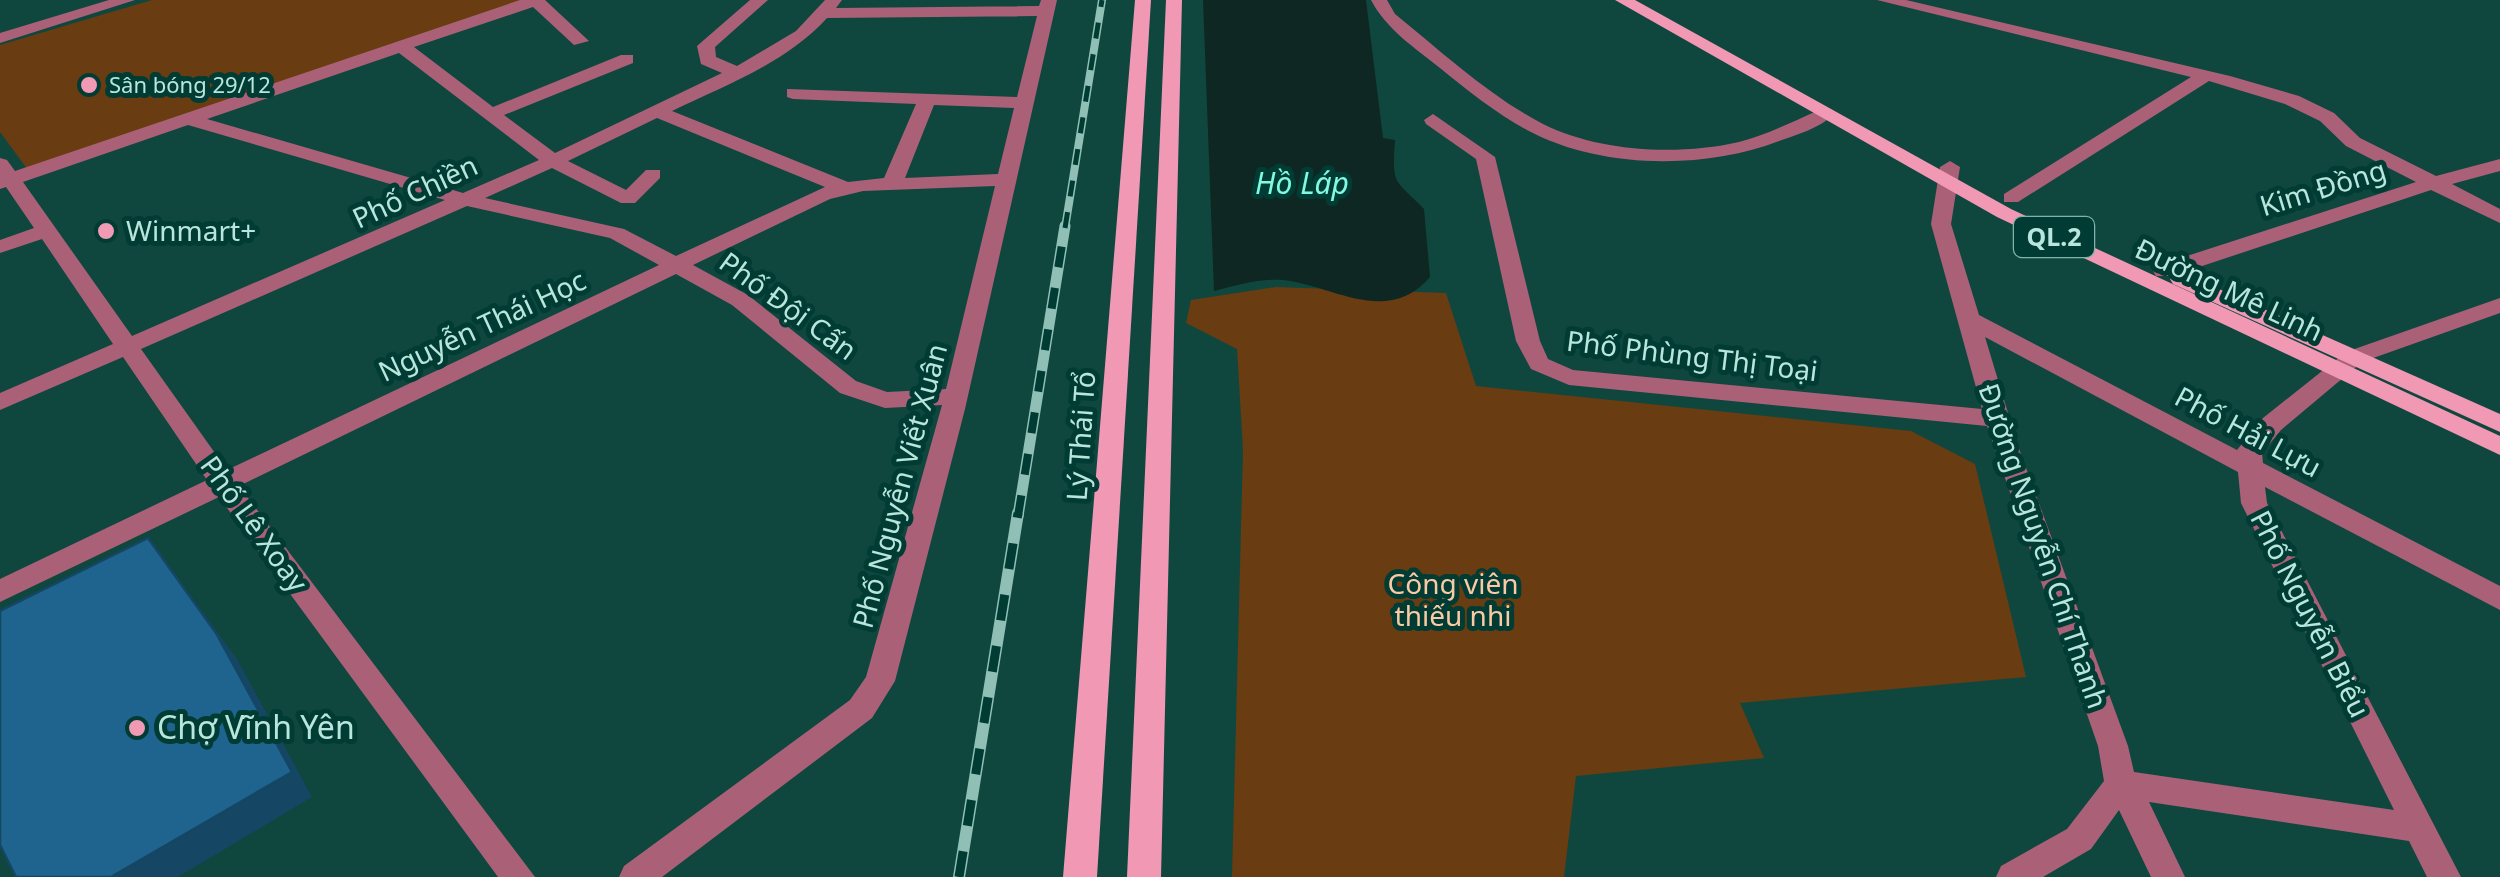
<svg xmlns="http://www.w3.org/2000/svg" width="2500" height="877" viewBox="0 0 2500 877" font-family="'Noto Sans',sans-serif">
	<style>
		.green { fill: #693c11 }
		.water { fill: #0f2722 }
		.lines { fill: none; stroke-linecap: round; stroke-linejoin: round }
		.minor { fill: #aa6178; fill-rule: evenodd }
		.major { fill: #f198b4; fill-rule: evenodd }
		.rail-far2-casing { stroke: #8fbfb5; stroke-width: 8 }
		.rail-far1-casing { stroke: #8fbfb5; stroke-width: 11 }
		.rail-casing { stroke: #8fbfb5; stroke-width: 12 }
		.rail-far2 { stroke: #003c34; stroke-width: 5; stroke-dasharray: 16; stroke-linecap: butt }
		.rail-far1 { stroke: #003c34; stroke-width: 8; stroke-dasharray: 21; stroke-linecap: butt }
		.rail { stroke: #003c34; stroke-width: 9; stroke-dasharray: 26; stroke-linecap: butt }
		.shaded-wall { fill: #154663 }
		.building { fill: #1e648e; stroke: #154663; stroke-width: 2.5 }
		.poi-dot { fill: #f09ab4; stroke: #003c34; stroke-width: 4 }
		.labels { text-anchor: middle; stroke-width: 10; stroke-linejoin: round; paint-order: stroke }
		.far-poi-label { font-size: 22px; fill: #b9e6dc; stroke: #003c34; text-anchor: start }
		.shield { fill: #003c34; stroke: #82b3aa; stroke-width: 2.5 }
		.shield-label { font-size: 25px; font-weight: bold; fill: #b9e6dc }
		.street-label { font-size: 28px; fill: #b9e6dc; stroke: #003c34 }
		.poi-label { font-size: 28px; fill: #b9e6dc; stroke: #003c34; text-anchor: start }
		.park-label { font-size: 28px; fill: #fbcaa4; stroke: #003c34 }
		.water-label { font-size: 30px; font-style: italic; fill: #82f9e2; stroke: #003c34 }
		.near-poi-label { font-size: 32px; fill: #b9e6dc; stroke: #003c34; text-anchor: start }
	</style>
	<rect width="100%" height="100%" fill="#0f473e"/>
	<g class="green">
		<path d="M152,0H529L28,170L0,132V45Z"/>
		<path d="M1276,287L1446,293L1476,386L1911,431L1975,464L2026,677L1740,703L1764,758L1576,776L1564,877H1232L1243,450L1237,349L1186,323L1191,300Z"/>
	</g>
	<path class="water" d="M1203,0H1366L1383,138L1395,140C1392,187 1394,178 1424,209L1430,277C1387,327 1332,285 1283,280C1259,278 1237,285 1214,291Z"/>
	<g class="lines">
		<g class="minor">
			<path d="M109,0H135L0,43V33Z"/>
			<path d="M520,0H545L589,41L574,45L533,7L414,47L493,107L621,55H633V63L504,115L555,153L722,73L701,64L697,46L750,0H768L715,47L716,57L737,66L796,31L825,0H842L836,8L1039,6L1041,0H1057L965,409L895,681L872,718L662,877H619L624,866L850,700L866,677L942,405L885,408L840,393L732,305L676,274L239,486L535,877H498L219,497L0,602V579L207,480L123,357L0,410V393L113,344L42,239L0,253V240L34,228L6,187L0,189V158L7,160L15,171ZM1037,16L1017,97L787,89V97L793,99L916,104L884,178L848,182L672,111C726,85 786,63 827,18ZM399,53L539,160L463,193L207,119ZM934,105L1014,108L998,174L905,178ZM657,118L825,187L676,256L624,229L485,198L552,168L621,203H635L660,178V170H646L626,190L568,161ZM188,125L445,200L132,336L23,182ZM995,186L946,389L887,392L856,381L748,295L693,265L830,199L863,191ZM467,206L610,238L659,265L227,470L141,349Z"/>
			<path d="M1371,0H1387L1395,14C1442,52 1489,96 1543,124C1599,152 1678,156 1739,142C1766,135 1792,122 1817,111L1824,109L1833,115C1820,128 1796,135 1779,141C1704,170 1599,169 1527,130C1496,113 1468,91 1440,68C1415,48 1386,29 1371,0Z"/>
			<path d="M1877,0H1906L2230,76L2299,96L2334,113L2360,138L2436,176L2500,159V171L2452,184L2500,209V223L2431,190L2172,276H2156L2153,271L2156,266L2416,182L2346,146L2320,121L2285,104L2209,81L2018,202H2004V194L2191,77Z"/>
			<path d="M1433,114L1495,157L1540,341L1548,359L1573,370L1982,409L1931,224L1940,167L1950,161L1960,167L1951,224L1979,315L2237,450L2263,418L2346,352L2500,298V313L2362,362L2281,430L2262,453L2263,463L2500,586V610L2265,487L2267,503L2461,877H2427L2409,841L2149,802L2185,877H2151L2119,810L2091,849L2043,877H1996L2001,866L2067,829L2104,781L2098,746L1987,426L1569,385L1531,369L1516,341L1476,159L1426,124L1424,120ZM1985,337L2238,472L2241,503L2394,810L2134,772L2128,746L2018,446Z"/>
		</g>
		<g class="major">
			<path d="M1135,0H1151L1097,877H1063Z"/>
			<path d="M1166,0H1182L1161,877H1127Z"/>
			<path d="M1615,0H1635L2011,209L2500,436V455L1997,217Z"/>
			<path d="M2181,272L2500,414V432L2173,284L2170,279L2173,274Z"/>
		</g>
		<g class="rail-far2-casing">
			<path id="rail-far2" d="M1065,228L1102,0"/>
		</g>
		<g class="rail-far1-casing">
			<path id="rail-far1" d="M1018,516L1065,226"/>
		</g>
		<g class="rail-casing">
			<path id="rail" d="M959,877L1018,513"/>
		</g>
		<use href="#rail-far2" class="rail-far2"/>
		<use href="#rail-far1" class="rail-far1"/>
		<use href="#rail" class="rail"/>
	</g>
	<path class="shaded-wall" d="M148,538L237,659L312,797L178,877H111Z"/>
	<path class="building" d="M148,538L216,633L292,772L111,877H16L0,845V611Z"/>
	<g class="poi-dot">
		<circle cx="89" cy="85" r="10"/>
		<circle cx="106" cy="231" r="10"/>
		<circle cx="137" cy="728" r="10"/>
	</g>
	<g class="labels">
		<g class="far-poi-label">
			<text x="109" y="93">Sân bóng 29/12</text>
		</g>
		<rect class="shield" x="2014" y="217" width="80" height="40" rx="8"/>
		<g class="shield-label">
			<text x="2054" y="246">QL.2</text>
		</g>
		<g class="street-label">
			<text transform="translate(2323 188) rotate(-17)" y="10">Kim Đồng</text>
			<text transform="translate(415 192) rotate(-25)" y="10">Phố Chiền</text>
			<text transform="translate(2229 290) rotate(25)" y="10">Đường Mê Linh</text>
			<text transform="translate(788 306) rotate(36)" y="10">Phố Đội Cấn</text>
			<text transform="translate(482 326) rotate(-25)" y="10">Nguyễn Thái Học</text>
			<text transform="translate(1692 356) rotate(7)" y="10">Phố Phùng Thị Toại</text>
			<text transform="translate(2248 432) rotate(28)" y="10">Phố Hải Lựu</text>
			<text transform="translate(1081 436) rotate(-86)" y="10">Lý Thái Tổ</text>
			<text transform="translate(900 486) rotate(-75)" y="10">Phố Nguyễn Viết Xuân</text>
			<text transform="translate(254 524) rotate(54)" y="10">Phố Lê Xoay</text>
			<text transform="translate(2043 546) rotate(71)" y="10">Đường Nguyễn Chí Thanh</text>
			<text transform="translate(2310 614) rotate(63)" y="10">Phố Nguyễn Biểu</text>
		</g>
		<g class="poi-label">
			<text x="126" y="241">Winmart+</text>
		</g>
		<g class="park-label">
			<text x="1453" y="594">Công viên<tspan x="1453" dy="32">thiếu nhi</tspan></text>
		</g>
		<g class="water-label">
			<text x="1302" y="194">Hồ Láp</text>
		</g>
		<g class="near-poi-label">
			<text x="157" y="739">Chợ Vĩnh Yên</text>
		</g>
	</g>
</svg>
